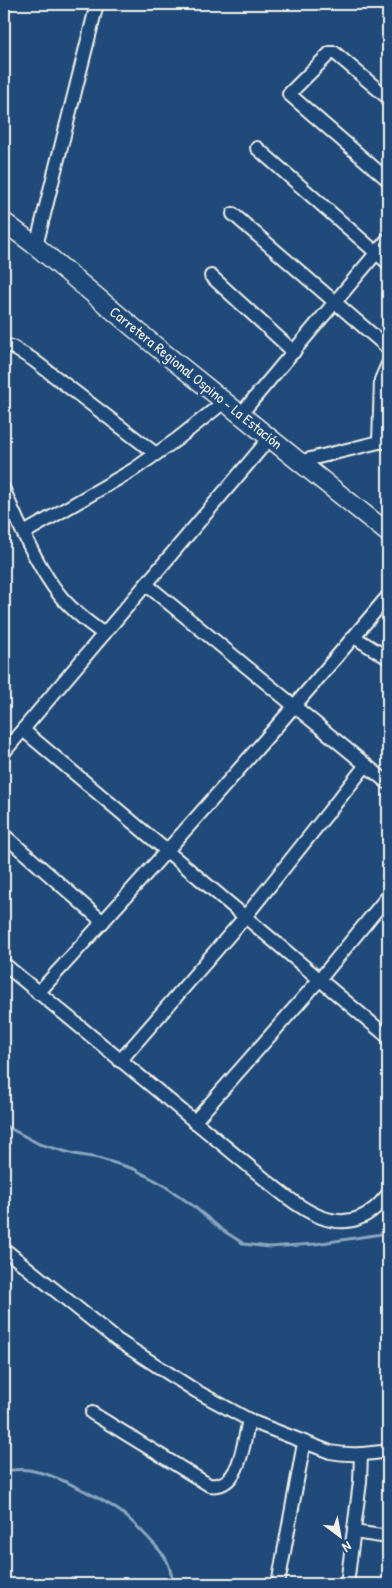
<svg xmlns="http://www.w3.org/2000/svg" width="392" height="1588" viewBox="0 0 392 1588" font-family="'Patrick Hand',sans-serif">
	<style>
		.lines { fill: none; stroke-linecap: round; stroke-linejoin: round }
		.stream { stroke: #8ba5bd; stroke-width: 3 }
		.minor-casing { stroke: #f4f1e8; stroke-width: 16 }
		.secondary-casing { stroke: #f4f1e8; stroke-width: 21 }
		.minor { stroke: #1f4a7a; stroke-width: 12 }
		.secondary { stroke: #1f4a7a; stroke-width: 18 }
		.labels { text-anchor: middle; stroke-width: 4.5; stroke-linejoin: round; paint-order: stroke }
		.street-label { font-size: 15px; fill: #f4f1e8; stroke: #1f4a7a }
	</style>
	<rect width="100%" height="100%" fill="#1f4a7a"/>
	<filter id="ink" filterUnits="userSpaceOnUse"><feTurbulence type="fractalNoise" baseFrequency=".02" numOctaves="2"/><feDisplacementMap in="SourceGraphic" scale="10" xChannelSelector="R" yChannelSelector="G"/><feConvolveMatrix kernelMatrix="1 2 1 2 8 2 1 2 1" color-interpolation-filters="sRGB"/></filter>
	<g filter="url(#ink)">
		<g class="lines">
			<g class="stream">
				<path d="M4,1125L39,1144L74,1154L98,1158L134,1169L162,1184L192,1205L221,1229L244,1244L269,1247L315,1244L388,1233"/>
				<path d="M4,1472C14,1469 27,1469 38,1472C58,1476 100,1498 118,1510C131,1519 154,1543 164,1556C171,1565 170,1574 174,1584"/>
			</g>
			<g class="minor-casing">
				<g id="minor">
					<path d="M388,98L335,53H330L289,94L388,180"/>
					<path d="M257,148L388,263"/>
					<path d="M233,214L388,348"/>
					<path d="M36,246L97,4"/>
					<path d="M211,276L294,352"/>
					<path d="M4,345L12,347L32,359L156,454"/>
					<path d="M240,415L388,239"/>
					<path d="M379,442L381,380L388,364"/>
					<path d="M298,462L379,442H388"/>
					<path d="M4,490C17,521 37,566 58,593C70,609 87,622 104,634"/>
					<path d="M24,533L133,470L176,440L224,402"/>
					<path d="M147,585L388,783"/>
					<path d="M354,637L388,658"/>
					<path d="M23,730L388,1037"/>
					<path d="M4,752L269,439"/>
					<path d="M4,835L103,922"/>
					<path d="M4,964L273,1186C301,1209 340,1239 375,1208C380,1204 384,1199 388,1194"/>
					<path d="M38,993C157,863 275,731 388,596"/>
					<path d="M120,1061L245,917L366,765"/>
					<path d="M194,1122L320,979L388,896"/>
					<path d="M4,1249L117,1340L196,1391L253,1422L330,1452C350,1456 368,1454 388,1451"/>
					<path d="M92,1413L209,1485C241,1490 243,1442 249,1420"/>
					<path d="M354,1532L388,1537"/>
					<path d="M279,1579L304,1443"/>
					<path d="M347,1584L360,1482L361,1454"/>
				</g>
			</g>
			<g class="secondary-casing">
				<path id="secondary" d="M4,222L36,246L159,349L388,533"/>
			</g>
			<use href="#minor" class="minor"/>
			<use href="#secondary" class="secondary"/>
		</g>
	</g>
	<g class="labels">
		<g class="street-label">
			<text transform="translate(196 378) rotate(39)" y="5">Carretera Regional Ospino - La Estación</text>
		</g>
	</g>
	<rect width="392" height="1588" fill="none" stroke="#1f4a7a" stroke-width="20"/>
	<rect x="10" y="10" width="372" height="1568" fill="none" stroke="#f4f1e8" stroke-width="2" filter="url(#ink)"/>
	<g transform="translate(340 1536) rotate(148)" stroke="#1f4a7a" stroke-width="4" paint-order="stroke">
	<path d="M0-4L9 19L0 12L-9 19Z" fill="#f4f1e8"/>
	<text y="-8" font-size="14" font-weight="bold" text-anchor="middle" fill="#f4f1e8">N</text>
	</g>
</svg>
